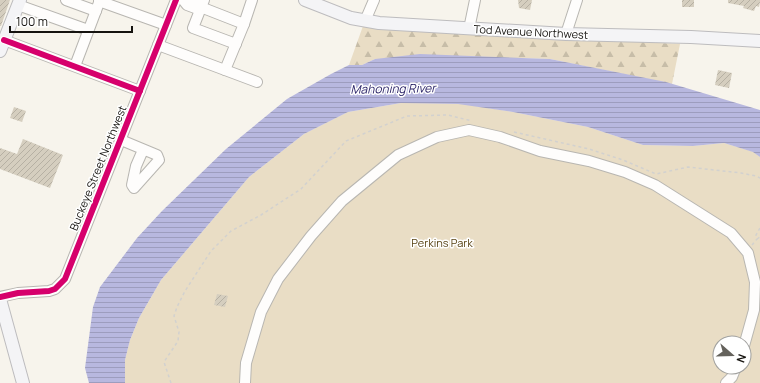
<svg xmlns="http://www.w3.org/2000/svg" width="760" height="383" viewBox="0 0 760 383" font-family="Manrope,sans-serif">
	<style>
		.green { fill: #e9ddc5; fill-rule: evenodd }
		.forest { fill: url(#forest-firs) }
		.water { fill: url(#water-rules) }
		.building { fill: url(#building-hatch) }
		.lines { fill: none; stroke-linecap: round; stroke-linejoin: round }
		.minor-casing { stroke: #b8b6b1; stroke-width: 12 }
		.major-casing { stroke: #bdbcbe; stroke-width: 14 }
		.path { stroke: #d2d1cf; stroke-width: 1.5; stroke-dasharray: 3 3; stroke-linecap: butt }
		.minor { stroke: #fefdfc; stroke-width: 10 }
		.major { stroke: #f4f4f6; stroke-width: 12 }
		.cycleway-casing { stroke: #fff; stroke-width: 8 }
		.cycleway { stroke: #d6006c; stroke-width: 6 }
		.labels { text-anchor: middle; stroke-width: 3; stroke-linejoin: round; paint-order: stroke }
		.street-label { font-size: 11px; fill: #15130f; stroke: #fff }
		.park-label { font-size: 11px; fill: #594416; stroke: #fff }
		.water-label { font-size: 12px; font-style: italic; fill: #2c2568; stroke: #fff }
	</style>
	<defs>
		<pattern id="forest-firs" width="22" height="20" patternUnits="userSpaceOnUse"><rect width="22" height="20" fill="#e9ddc5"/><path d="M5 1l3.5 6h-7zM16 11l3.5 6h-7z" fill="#c7bda8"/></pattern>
		<pattern id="water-rules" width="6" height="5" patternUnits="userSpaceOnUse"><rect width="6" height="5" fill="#b8b8df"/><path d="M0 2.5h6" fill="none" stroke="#9d9dbe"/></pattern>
		<pattern id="building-hatch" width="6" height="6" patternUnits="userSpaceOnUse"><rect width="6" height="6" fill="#d5cebf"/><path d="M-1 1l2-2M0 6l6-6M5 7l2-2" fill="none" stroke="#b6b0a3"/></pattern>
	</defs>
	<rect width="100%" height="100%" fill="#f7f4ec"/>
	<path class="green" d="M401,103H458L513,112L588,127L643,145L693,146L724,143L754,152L760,157V383H125V360L130,340L139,318L161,280L249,177L304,134L348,112ZM720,343H744V367H720Z"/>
	<path class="forest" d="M363,26L374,29L680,44L672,84L550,59L496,57L375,59L362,65H349Z"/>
	<path class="water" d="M420,54L550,59L666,82L760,110V157L753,152L724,143L693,146L643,145L588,127L513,112L458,104L401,103L348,112L304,134L249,177L161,280L139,318L130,340L125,360V383H89L85,368L93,307L100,287L137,238L162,211L226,149L287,99L331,74L349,65H362L375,59Z"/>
	<g class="building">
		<path d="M0,0H10L1,26H0Z"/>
		<path d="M518,0H532L530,10L519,8Z"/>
		<rect x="682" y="0" width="12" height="7"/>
		<path d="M728,0H760V2L759,7L756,6L754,11L743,8L744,6L728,3Z"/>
		<path d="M718,70L732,73L729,88L715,85Z"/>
		<path d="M14,107L26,111L22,122L10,118Z"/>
		<path d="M23,139L63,155L50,188L0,169V148L17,154Z"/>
		<path d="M217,294L228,296L225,307L214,305Z"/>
	</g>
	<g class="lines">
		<g class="minor-casing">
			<g id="minor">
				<path d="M66,0L96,11"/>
				<path d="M183,0L187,5L195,8L198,6L197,3L189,0"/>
				<path d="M204,0L193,28L236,44"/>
				<path d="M99,1L166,25"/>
				<path d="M18,5L88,30"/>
				<path d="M198,6L244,24L225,70L257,82"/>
				<path d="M365,21L374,0"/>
				<path d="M244,24L252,0"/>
				<path d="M469,29L475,0"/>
				<path d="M566,34L577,0"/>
				<path d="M4,40L140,91"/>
				<path d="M158,45L225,70"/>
				<path d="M75,66L100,0"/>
				<path d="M121,140L157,155L159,160L134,188L132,185L136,166L143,150"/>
				<path d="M0,297L18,293L49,291L55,289L65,279L176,0"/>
				<path d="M245,383L246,363L261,312L278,279L311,236L342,201L398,155L437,137L469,130L500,137L540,151L589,161L625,172L655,185L731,233L748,253L755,282L754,310L744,346"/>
				<path d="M726,383L732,377L736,367"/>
			</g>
		</g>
		<g class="major-casing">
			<g id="major">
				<path d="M305,0L351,18L379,23L566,34L691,37L760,41"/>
				<path d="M0,51L20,0"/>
				<path d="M0,299L23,383"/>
			</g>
		</g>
		<g class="path">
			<path d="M514,132L589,149L623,160L656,174L688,167L741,173L756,176L760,178"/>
			<path d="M760,228L756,235L757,239L760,237"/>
			<path d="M752,245L757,239"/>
			<path d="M171,383L164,362L178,341L179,332L174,316L177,307L185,291L211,251L231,231L261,215L301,189L346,141L407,116L448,115L472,121"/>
		</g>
		<use href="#minor" class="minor"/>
		<use href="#major" class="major"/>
		<g class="cycleway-casing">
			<g id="cycleway">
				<path d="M4,40L140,91"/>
				<path d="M0,297L18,293L49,291L55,289L65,279L176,0"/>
			</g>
		</g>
		<use href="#cycleway" class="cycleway"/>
	</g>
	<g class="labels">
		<g class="street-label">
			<text transform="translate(531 32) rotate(3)" y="4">Tod Avenue Northwest</text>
			<text transform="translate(98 168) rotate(-68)" y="4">Buckeye Street Northwest</text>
		</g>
		<g class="park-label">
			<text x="442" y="247">Perkins Park</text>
		</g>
		<g class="water-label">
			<text transform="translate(393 89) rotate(-1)" y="4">Mahoning River</text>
		</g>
	</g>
	<g transform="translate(732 355) rotate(110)"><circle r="19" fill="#ffffff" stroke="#a1a19f"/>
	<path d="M0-3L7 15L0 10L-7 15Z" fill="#64625c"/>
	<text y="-6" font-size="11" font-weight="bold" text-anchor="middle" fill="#15130f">N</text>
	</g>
	<path d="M10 26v6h122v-6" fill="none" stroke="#15130f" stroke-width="2"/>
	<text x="16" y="26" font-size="12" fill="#15130f" stroke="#ffffff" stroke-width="3" paint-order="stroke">100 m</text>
</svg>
